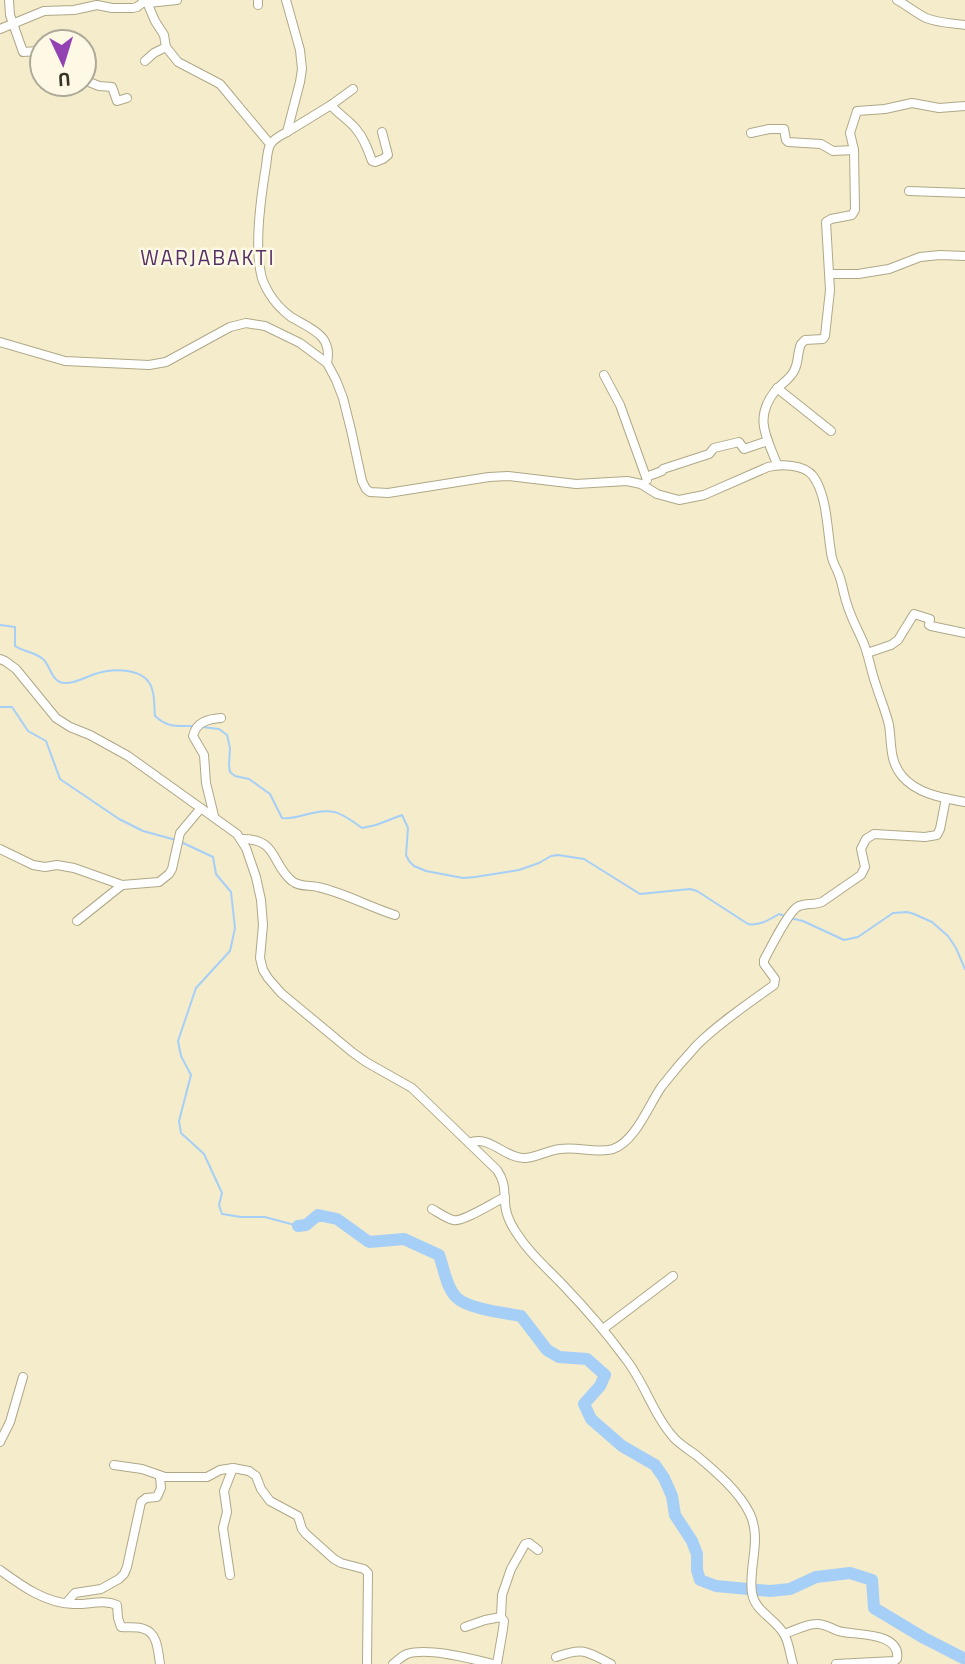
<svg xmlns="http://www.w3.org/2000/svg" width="965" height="1664" viewBox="0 0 965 1664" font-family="'Titillium Web',sans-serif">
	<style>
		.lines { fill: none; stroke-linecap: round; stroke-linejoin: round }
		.stream { stroke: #a6cff8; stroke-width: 2 }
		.river { stroke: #a6cff8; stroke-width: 12 }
		.minor-casing { stroke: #afa887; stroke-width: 10 }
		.minor { stroke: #fff; stroke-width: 8 }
		.labels { text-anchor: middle; stroke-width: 5; stroke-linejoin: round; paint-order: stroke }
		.quarter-label { font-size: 21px; letter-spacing: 2px; fill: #562f66; stroke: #fef9e5 }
	</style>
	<rect width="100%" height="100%" fill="#f4ecca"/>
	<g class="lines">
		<g class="stream">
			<path d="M0,625L15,627V646C24,652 36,652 44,660C51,668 52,682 64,683C75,684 85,677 95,674C112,668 146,667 152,689C155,697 154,707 155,716C168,728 177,726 193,726"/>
			<path d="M0,707H12L28,731L46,741L60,779L119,819L143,831L176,840"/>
			<path d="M202,727L219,729L227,735L230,748L229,765L230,772L235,776L249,779L270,794L282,818C290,819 297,817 304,815C332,807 339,811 362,828L376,825L402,815L408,828L406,855L409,861L414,866L426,871L463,878L475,877L519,870L539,863L551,856L558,855L584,859L640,894L690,889L697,891L748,924C759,926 769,920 779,914L785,916"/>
			<path d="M181,842L213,857L216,874L231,892L235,928L230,951L196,988L178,1041L181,1056L191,1075L179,1121L181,1133L204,1154L222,1193L219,1205L222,1214L241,1217H265L298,1226"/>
			<path d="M790,918L803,921L844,940L858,937L893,913L907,912L914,914L932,922L948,936L956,948L965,969"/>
		</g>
		<path class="river" d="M298,1226L306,1225L318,1215L337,1219L369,1242L404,1239L439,1255C444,1268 446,1287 456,1297C467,1309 505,1313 521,1316L547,1350L559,1357L587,1359L605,1375L600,1386L584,1404L591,1419L622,1446L655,1465L664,1478L672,1496L675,1515L692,1541L697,1554V1570L700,1580L716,1586L770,1591L790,1589L816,1577L850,1573L872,1580L874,1608L924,1638L965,1659"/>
		<g class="minor-casing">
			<g id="minor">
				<path d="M9,0L10,15L23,52L38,51L42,63"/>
				<path d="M286,0L300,50L302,69L300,82L287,132C281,135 273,139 270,145C267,151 267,160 266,166C261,196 254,244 261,274C262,280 266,288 269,293C275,303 283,311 291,317C311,329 333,335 327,363"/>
				<path d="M897,0C906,5 919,15 926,18C938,23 952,23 965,25"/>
				<path d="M148,3L177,0"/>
				<path d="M258,5V0"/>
				<path d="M0,29L44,11L74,10L97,5L112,8H133L137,7L146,0L155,21L164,35L166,47L178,62L220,84L270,144"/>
				<path d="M145,61L154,53L166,47"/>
				<path d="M84,80L99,86L112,87L117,101L127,98"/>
				<path d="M331,105L353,89"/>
				<path d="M287,132L331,105C338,114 349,120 356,129C364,138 368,150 372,161L375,162L383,159L388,155L382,132"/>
				<path d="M751,133L769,129H784L786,140L788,142L821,144L833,151L854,150"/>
				<path d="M909,191L965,193"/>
				<path d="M830,274H858L889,269L920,257L940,255L965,256"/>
				<path d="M0,342L65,361L149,365L166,362L230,327L246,323L265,326L300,343L327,363L336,380L343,398L351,430L362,481L366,489L370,492L388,493L489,477L508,476L576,484L627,481L641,484L657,494L679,500L704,495L768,467C780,464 804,464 813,476C828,496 827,534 832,558C834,565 838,571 840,578C843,587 844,596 847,604C851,618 858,630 864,644C869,657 871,671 876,685C880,698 886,712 889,725C892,744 889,760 902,776C917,794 943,798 965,802"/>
				<path d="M604,375L620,405L647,480"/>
				<path d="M777,388L831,431"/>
				<path d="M777,464C766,436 754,418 775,391C781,384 790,379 794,371C799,362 797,353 801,344L805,340L823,339L825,336L830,290L826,222L831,219L852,215L855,210L854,150L850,133L857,111L885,109L912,103L939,108L965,106"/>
				<path d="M646,477L662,471L663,469L709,454L714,448L739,442L744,449L768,441"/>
				<path d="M867,653L891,645L898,640L914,614L930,619L929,625L931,626L965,633"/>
				<path d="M0,659L5,661L16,669L56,718L70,727L90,735L128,756L237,834L246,848L256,877L261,900L263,925L260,958L263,970L268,978L281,993L352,1052L366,1062L412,1088L497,1170C507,1184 503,1194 506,1210C508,1220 514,1230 520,1238C532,1256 549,1270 563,1285C585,1308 606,1332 625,1358C645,1383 653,1415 675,1439C681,1445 689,1450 696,1455C715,1471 739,1491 750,1514C762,1540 748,1568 752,1593C755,1612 775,1618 784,1634C789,1642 790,1655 793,1664"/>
				<path d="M214,816L206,783L204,755L193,736C196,722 208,719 221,718"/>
				<path d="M241,839C278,838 271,864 292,881C299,887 310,885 318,887C345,893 369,907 395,915"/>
				<path d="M0,849L33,865L45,867L57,865L74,868L122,885L159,882L169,874L172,869L180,833L201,808"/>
				<path d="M77,921L122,885"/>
				<path d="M469,1143C489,1134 504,1158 524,1158C532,1159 549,1150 560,1149C577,1146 596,1154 613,1149C636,1141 649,1104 662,1086C673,1072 685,1058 697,1045C719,1023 749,1003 774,985L775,979L764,964V960C770,949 789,910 799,906C807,903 815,905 822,902L861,875L865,867L861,849L866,839L874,834L925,837L937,835L940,829L946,798"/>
				<path d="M432,1209C439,1213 446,1218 453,1220C462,1223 494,1202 505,1197"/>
				<path d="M603,1329L673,1276"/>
				<path d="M0,1442L10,1422L23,1377"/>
				<path d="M114,1465L142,1469L165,1477H207L220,1470L233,1468L249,1471L256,1476L261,1489L270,1501L298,1516L302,1529L306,1534L334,1559L341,1563L364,1569L368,1573L367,1664"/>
				<path d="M0,1570C22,1586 45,1603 73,1604C88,1605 103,1599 117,1605L118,1618L121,1627C129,1628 137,1626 144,1629C158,1633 158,1652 160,1664"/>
				<path d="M230,1575L223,1528L227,1512L224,1491L233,1468"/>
				<path d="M66,1603L75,1593L101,1589L119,1579L124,1574L127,1567L141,1502L146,1498L157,1497L161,1488L160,1477"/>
				<path d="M465,1627L485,1620L501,1617"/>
				<path d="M784,1634C794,1631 806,1624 816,1624C826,1623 834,1631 843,1632C860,1635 901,1633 897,1659L894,1661L836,1664"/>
				<path d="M556,1657C583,1647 586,1651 611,1664"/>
				<path d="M393,1664C398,1660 402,1656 407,1654C428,1647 472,1659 493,1664"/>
				<path d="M497,1664L503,1629L504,1621L501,1617L502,1595L511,1569L525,1544L529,1543L538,1550"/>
			</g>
		</g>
		<use href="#minor" class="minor"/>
	</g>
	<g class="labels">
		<g class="quarter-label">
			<text x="208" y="265">WARJABAKTI</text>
		</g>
	</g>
	<g transform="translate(63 63) rotate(176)"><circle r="33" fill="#fef9e5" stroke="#aeaa99" stroke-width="2"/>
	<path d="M0-5L12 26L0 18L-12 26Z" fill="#9242b2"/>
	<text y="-10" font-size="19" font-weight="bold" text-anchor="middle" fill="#373427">U</text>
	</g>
</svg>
